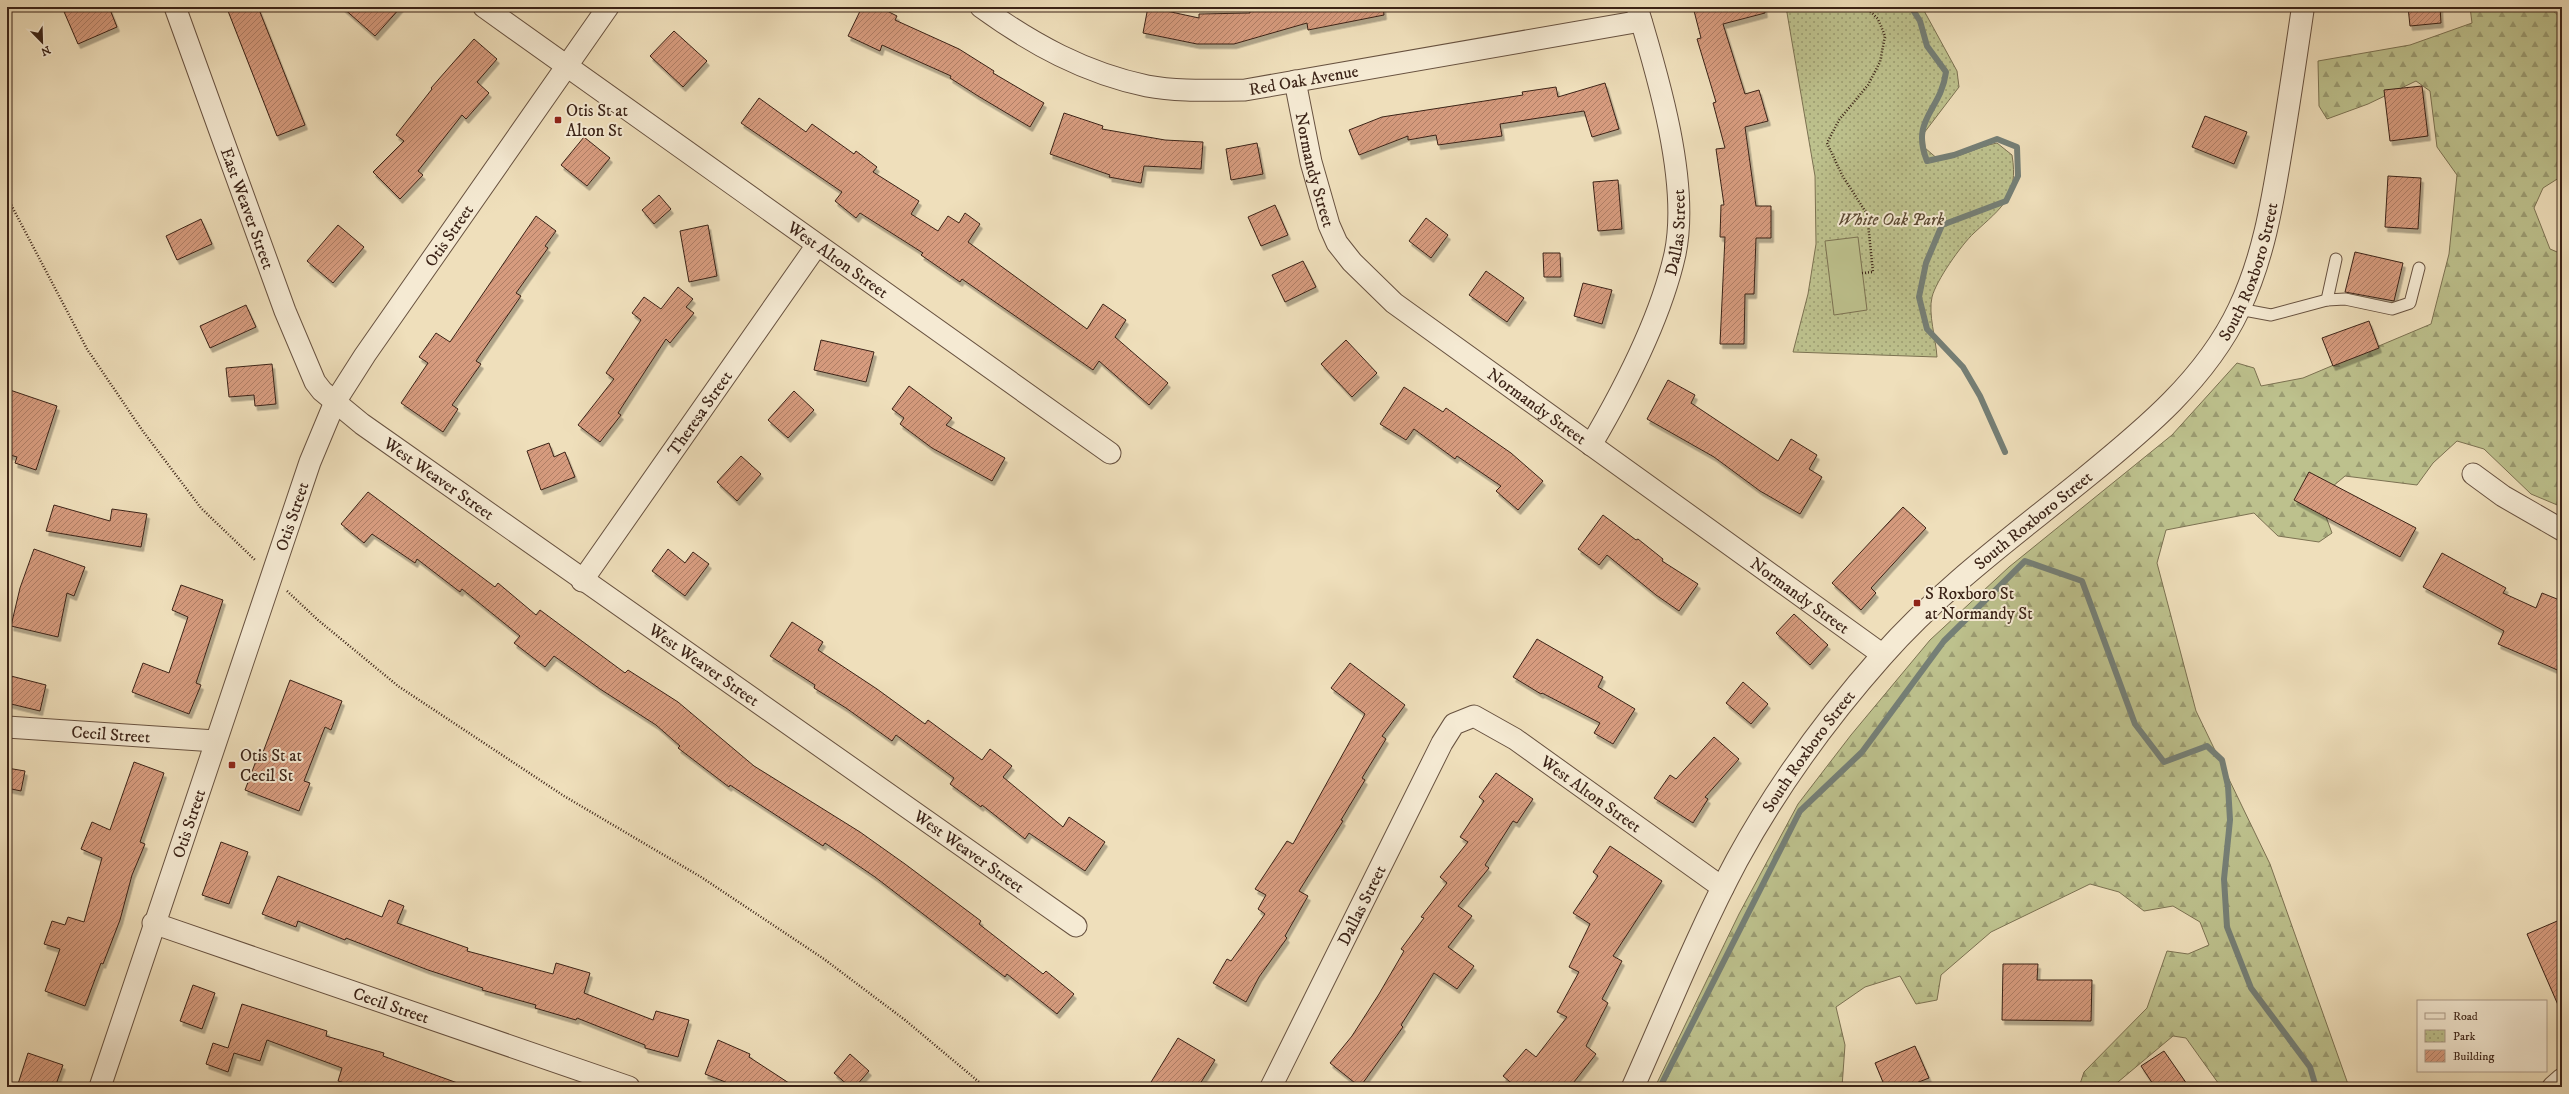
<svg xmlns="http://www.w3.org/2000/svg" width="2569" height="1094" viewBox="0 0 2569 1094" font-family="'IM FELL DW Pica',serif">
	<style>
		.forest { fill: url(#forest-firs); stroke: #7c7252 }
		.park { fill: url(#park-dots); stroke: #7c7252 }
		.pitch { fill: #bdc18d; stroke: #7c7252 }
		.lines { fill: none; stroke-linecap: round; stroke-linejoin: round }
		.stream { stroke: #757f76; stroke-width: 6 }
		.building { fill: url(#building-hatch); stroke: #3b2317; filter: url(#shadow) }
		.service-casing { stroke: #685240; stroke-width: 13 }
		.minor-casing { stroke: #685240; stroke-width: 23 }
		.tertiary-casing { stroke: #685240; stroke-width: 24 }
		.path { stroke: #3b2317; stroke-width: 2.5; stroke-dasharray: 1 2; stroke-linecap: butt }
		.service { stroke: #f5ead3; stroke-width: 11 }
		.minor { stroke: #f5ead3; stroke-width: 21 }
		.tertiary { stroke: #f5ead3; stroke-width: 22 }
		.poi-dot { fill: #8f2418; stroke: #f5ead3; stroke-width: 1.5 }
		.labels { text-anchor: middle; stroke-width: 4; stroke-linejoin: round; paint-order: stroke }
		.street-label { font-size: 17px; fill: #3b2317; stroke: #f5ead3 }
		.poi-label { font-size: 17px; fill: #3b2317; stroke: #f5ead3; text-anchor: start }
		.park-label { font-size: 17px; font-style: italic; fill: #5c4a34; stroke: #f5ead3 }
	</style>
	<defs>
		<pattern id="forest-firs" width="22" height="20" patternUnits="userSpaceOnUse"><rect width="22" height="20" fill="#bdc18d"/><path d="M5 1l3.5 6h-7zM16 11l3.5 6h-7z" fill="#9b9c72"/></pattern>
		<pattern id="park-dots" width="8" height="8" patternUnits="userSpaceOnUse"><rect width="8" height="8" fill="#bdc18d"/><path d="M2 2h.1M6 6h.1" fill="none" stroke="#9b9c72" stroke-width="1.8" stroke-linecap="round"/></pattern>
		<pattern id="building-hatch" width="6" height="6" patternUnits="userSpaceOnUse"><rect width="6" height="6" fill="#d69b7e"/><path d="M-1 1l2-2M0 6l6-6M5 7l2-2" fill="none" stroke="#af7e66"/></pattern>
		<filter id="shadow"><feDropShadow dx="2.5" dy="4.5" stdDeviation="0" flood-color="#0004"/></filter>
	</defs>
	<rect width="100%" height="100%" fill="#efdfbb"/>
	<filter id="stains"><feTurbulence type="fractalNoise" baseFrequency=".005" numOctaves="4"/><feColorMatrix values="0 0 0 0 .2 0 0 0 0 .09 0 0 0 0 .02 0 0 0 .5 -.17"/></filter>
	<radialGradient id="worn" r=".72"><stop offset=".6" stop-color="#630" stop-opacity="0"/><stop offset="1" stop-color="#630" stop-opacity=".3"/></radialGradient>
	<path class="forest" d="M2470,7H2549L2562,19V176L2543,188L2534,208L2550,249L2562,254V507L2531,494L2484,449L2457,441L2433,463L2417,485L2345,476L2319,498L2332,533L2319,542L2278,536L2254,513L2166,530L2157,563L2196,711L2270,864L2349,1087H2221L2186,1038L2173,1036L2112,1087H2079L2084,1072L2147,1008L2167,951L2188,954L2209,945L2200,922L2173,906L2144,911L2119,892L2090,884L1991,932L1941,975L1937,1000L1916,1004L1900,976L1865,987L1836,1007L1845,1045L1842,1087H1655L1739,914L1798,804L1851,735L1930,640L2009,567L2172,435L2237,363L2254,368L2261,386L2303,378L2431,324L2449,254L2457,175L2437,147L2430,91L2416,81L2368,104L2327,119L2319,106L2318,61L2410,45L2472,23Z"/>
	<path class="park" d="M1786,7H1922L1957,71L1959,87L1924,133L1925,148L1939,160C1960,158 1976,147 1997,143L2012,155C2019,197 2002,207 1974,233C1961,245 1936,281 1932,297C1928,314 1936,339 1937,357L1793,352L1808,294L1816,244L1815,176Z"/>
	<path class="pitch" d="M1858,237L1867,310L1834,315L1825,241Z"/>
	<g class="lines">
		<g class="stream">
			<path d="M1911,7L1920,21L1927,46L1946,72C1941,111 1910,119 1927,161L1954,155L1997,139L2017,147L2018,176L2006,201L1942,225L1926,263L1919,297L1927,329L1963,367L1980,396L2005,452"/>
			<path d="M1660,1087L1800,811L1862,752L1944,641L2025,561L2082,581L2135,724L2164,762L2207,746L2222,760L2228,786L2230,820L2224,879L2227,927L2251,988L2310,1067L2316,1087"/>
		</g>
	</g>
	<g class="building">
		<path d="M62,7H109L117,27L78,44Z"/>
		<path d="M238,7H258L305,125L277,136L228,11Z"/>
		<path d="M342,7H401L375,36Z"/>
		<path d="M862,7H879L897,16L895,20L959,49L994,71L993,73L1044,103L1030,127L978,96L950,78L951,76L882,45L880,51L848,36Z"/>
		<path d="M1148,7L1199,18V14L1250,13L1249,7H1383L1384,15L1308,30L1307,23L1234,44H1197L1143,33Z"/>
		<path d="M1693,7H1764L1765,13L1723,24L1745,94L1759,90L1768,121L1745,127L1756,206H1771V238H1756L1754,294H1745L1744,344H1720L1725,237H1720L1721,205H1724L1716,149L1725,148L1713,103L1716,102L1697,39L1701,38Z"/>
		<path d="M2408,7H2440L2441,23L2410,26Z"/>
		<path d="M674,31L707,61L683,87L650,56Z"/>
		<path d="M474,39L497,59L477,82L489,93L466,119L462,115L418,171L423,175L400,199L373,172L404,141L396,135L432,89L431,88Z"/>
		<path d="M1605,83L1619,129L1592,137L1584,111L1500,124L1502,136L1438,145L1436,135L1408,140V136L1359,155L1349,130L1382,117L1523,95L1522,92L1556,87L1558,97Z"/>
		<path d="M2422,86L2428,136L2390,141L2384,90Z"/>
		<path d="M759,98L806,132L812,124L854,154L856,151L877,167L873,172L919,201L911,214L938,231L948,216L959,223L965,213L980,224L968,242L1087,329L1103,304L1126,320L1115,337L1168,383L1149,405L1099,361L1093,370L962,279L960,282L921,255L923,253L860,213L856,218L835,201L842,192L741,123Z"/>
		<path d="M1064,113L1103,126L1102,129L1165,140L1203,142L1201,169L1144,166L1141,183L1109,177L1110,175L1050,154Z"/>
		<path d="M2205,116L2247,132L2234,164L2192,147Z"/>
		<path d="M584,137L610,158L587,186L561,165Z"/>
		<path d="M1257,143L1263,174L1231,180L1226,149Z"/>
		<path d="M2388,176L2421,178L2418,229L2385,227Z"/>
		<path d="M1618,180L1622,229L1598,231L1593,182Z"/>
		<path d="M659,195L671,209L654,224L642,210Z"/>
		<path d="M1275,205L1288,235L1261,246L1248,217Z"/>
		<path d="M536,216L556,231L545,246L548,248L516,293L521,296L476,361L481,364L452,405L458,409L443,432L401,403L428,363L419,357L436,333L450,342Z"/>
		<path d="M1426,218L1448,235L1431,258L1409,241Z"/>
		<path d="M201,219L212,244L177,260L166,236Z"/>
		<path d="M338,225L364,247L333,283L307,261Z"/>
		<path d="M708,225L717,276L689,282L680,231Z"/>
		<path d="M2355,252L2403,263L2394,301L2345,292Z"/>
		<path d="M1543,253H1560L1561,277H1544Z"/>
		<path d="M1303,261L1316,287L1285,302L1272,275Z"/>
		<path d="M1486,271L1524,298L1507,322L1469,295Z"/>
		<path d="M1583,283L1612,290L1602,324L1574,316Z"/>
		<path d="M678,287L693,299L686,307L694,313L670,343L666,339L618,413L621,415L600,442L578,425L614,379L606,373L641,320L632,313L644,297L661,309Z"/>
		<path d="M246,305L256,327L210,348L200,326Z"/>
		<path d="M2369,321L2379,348L2333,366L2322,338Z"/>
		<path d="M821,340L874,352L866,382L814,370Z"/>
		<path d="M1346,340L1377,373L1352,397L1321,364Z"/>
		<path d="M272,364L276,404L255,406L254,395L229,397L226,368Z"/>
		<path d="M1668,380L1695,395L1691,403L1778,461L1791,439L1817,455L1809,469L1822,477L1800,514L1760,491L1714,457L1647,419Z"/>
		<path d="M909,386L952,418L946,425L1005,458L992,481L932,448L900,424L904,418L892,409Z"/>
		<path d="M1404,387L1443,412L1446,408L1511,453L1543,481L1518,510L1496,491L1501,486L1457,456L1455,459L1414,429L1406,440L1380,424Z"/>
		<path d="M7,389L57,406L36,470L15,463L17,457L7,454Z"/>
		<path d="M794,391L814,410L788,438L768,420Z"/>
		<path d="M549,443L554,457L565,452L575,477L541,490L527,451Z"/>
		<path d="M741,456L761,474L737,501L717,482Z"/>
		<path d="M2309,472L2416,528L2400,557L2294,500Z"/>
		<path d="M368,492L495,587L498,583L536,615L540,610L625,673L628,670L678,702L754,766L860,832L905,864L981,921L979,924L1043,974L1046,971L1074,994L1057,1014L1007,974L1005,977L875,877L825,843L823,846L730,785L729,787L678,748L680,746L656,725L600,689L554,656L545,667L514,643L520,636L462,589L460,592L417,559L415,563L372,534L364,543L341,524Z"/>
		<path d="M54,505L110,521L112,509L147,514L141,547L46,531Z"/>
		<path d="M1903,507L1926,528L1871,588L1876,593L1861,610L1832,583Z"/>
		<path d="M1603,515L1636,540L1638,539L1663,559L1662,561L1698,584L1679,611L1656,595L1607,555L1599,565L1578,549Z"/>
		<path d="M34,549L85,567L74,596L67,593L58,637L11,626L20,588Z"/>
		<path d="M668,549L685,563L693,552L709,564L685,596L652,571Z"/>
		<path d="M2442,553L2506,588L2503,593L2536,608L2542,593L2562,601V672L2498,644L2504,631L2423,587Z"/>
		<path d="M181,585L223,600L196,683L201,685L189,714L132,692L143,663L169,673L188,617L172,610Z"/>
		<path d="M1794,614L1828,645L1810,665L1776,633Z"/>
		<path d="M792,622L823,642L818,650L877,689L925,724L928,720L982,760L990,749L1012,766L1003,777L1063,827L1069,817L1105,842L1085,871L1029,833L1025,839L982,805L981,807L950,784L954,778L896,735L892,741L846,708L814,688L815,685L770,656Z"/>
		<path d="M1537,639L1603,677L1598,687L1635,709L1613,744L1594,733L1600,723L1542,693L1541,694L1513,677Z"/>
		<path d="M1350,663L1405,705L1382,736L1386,739L1362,778L1365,780L1341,820L1343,821L1299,891L1308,896L1285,936L1287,938L1259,977L1246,1002L1213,983L1227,959L1231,961L1265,914L1258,909L1266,895L1255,889L1287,841L1293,844L1365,714L1331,688Z"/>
		<path d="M7,675L46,685L40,711L7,703Z"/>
		<path d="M290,680L342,701L331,730L325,727L304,781L310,783L299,811L245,790L256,761L259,763Z"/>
		<path d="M1743,682L1768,704L1751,724L1726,703Z"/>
		<path d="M1714,737L1739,759L1705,797L1708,799L1693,823L1654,798L1670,775L1676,779Z"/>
		<path d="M134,762L164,773L140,842L145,844L132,875L120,920L103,964L101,963L85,1006L45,991L60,949L44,944L52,921L65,925L68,917L84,922L102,858L81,849L92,822L110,830Z"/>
		<path d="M7,768L25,771L21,791L7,788Z"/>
		<path d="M1496,773L1533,799L1517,823L1513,821L1485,865L1489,868L1458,906L1472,916L1448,947L1474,966L1457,989L1434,973L1401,1025L1403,1027L1360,1087L1330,1063L1352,1036L1379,994L1404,951L1401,949L1424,918L1421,917L1447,883L1440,877L1468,842L1460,837L1484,801L1479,797Z"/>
		<path d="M221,842L248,852L229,904L202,895Z"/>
		<path d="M1610,846L1662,881L1613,956L1622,961L1602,999L1608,1003L1586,1046L1596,1054L1570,1087H1516L1503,1076L1526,1049L1536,1057L1567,1017L1557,1012L1579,972L1569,967L1590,924L1573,913L1598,876L1593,872Z"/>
		<path d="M278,876L382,917L389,900L404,906L397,923L468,948L467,951L553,974L556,963L590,973L584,993L653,1020L656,1011L689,1020L678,1057L645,1048V1045L577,1018L576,1020L535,1008L536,1005L482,990L483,988L428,970L346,938L345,940L298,921L296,927L262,914Z"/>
		<path d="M2562,919V1014L2527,934Z"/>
		<path d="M2003,964H2038L2037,980H2092L2091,1021L2002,1020Z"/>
		<path d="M193,985L215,993L202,1029L180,1021Z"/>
		<path d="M242,1004L327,1031L326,1036L384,1053L383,1056L463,1085L462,1087H358L338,1081L342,1068L267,1040L260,1061L234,1053L228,1072L206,1064L213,1043L228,1048Z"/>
		<path d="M1178,1038L1215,1060L1198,1087H1148Z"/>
		<path d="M718,1040L750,1054L749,1057L795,1087H738L705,1074Z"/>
		<path d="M1915,1046L1929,1078L1906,1087H1885L1875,1063Z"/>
		<path d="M2164,1051L2189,1087H2155L2141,1066Z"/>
		<path d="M28,1053L63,1065L55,1087H17Z"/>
		<path d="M850,1054L869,1071L855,1087H850L834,1073Z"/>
	</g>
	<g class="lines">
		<g class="service-casing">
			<g id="service">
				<path d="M2327,300L2336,259"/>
				<path d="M2239,309L2271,315L2327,300L2345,299L2392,309L2410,303L2419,268"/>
			</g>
		</g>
		<g class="minor-casing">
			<g id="minor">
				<path id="s1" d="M175,7L285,311L315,382L322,391L362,424L1076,926"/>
				<path id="s2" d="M484,7L1110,453"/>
				<path id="s3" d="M981,7C1032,44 1085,73 1147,86C1179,92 1213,90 1245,90L1641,21"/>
				<path id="s4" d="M1295,81L1311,162L1329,225L1337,243L1352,262L1394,303L1883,655"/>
				<path id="s5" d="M1591,445C1624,389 1661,317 1675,254C1690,183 1658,76 1637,7"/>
				<path d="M2473,474L2503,496L2562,530"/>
				<path id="s6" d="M582,581L817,245"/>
				<path id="s7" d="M7,727L215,741"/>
				<path id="s8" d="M153,923L629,1087"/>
				<path id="s9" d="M100,1087L310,462L335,402L365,355L608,7"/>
				<path id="s10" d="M1271,1087L1442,743L1454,724L1474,716L1515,739L1723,888"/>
				<path d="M2553,1087L2562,1079"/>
			</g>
		</g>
		<g class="tertiary-casing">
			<g id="tertiary">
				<path id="s11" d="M1633,1087C1667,1011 1698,933 1737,860C1777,787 1827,718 1882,656C1942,588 2015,535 2085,478C2144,430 2206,379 2239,309C2263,259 2272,205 2281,150C2289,103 2296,55 2303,7"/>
			</g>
		</g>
		<g class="path">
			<path d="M7,197L87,349L142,430L201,508L255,560"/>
			<path d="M1862,273L1873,272L1867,214L1842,175L1827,143L1839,120L1868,85L1880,62L1885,36L1878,19L1866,7"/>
			<path d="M287,591L318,620L398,686L564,796L701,877L824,959L905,1020L985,1087"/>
		</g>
		<use href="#service" class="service"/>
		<use href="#minor" class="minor"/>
		<use href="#tertiary" class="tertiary"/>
	</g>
	<g class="poi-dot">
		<rect x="554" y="116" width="8" height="8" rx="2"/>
		<rect x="1913" y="599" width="8" height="8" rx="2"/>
		<rect x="228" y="761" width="8" height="8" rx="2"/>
	</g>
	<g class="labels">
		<g class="street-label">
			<text dy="6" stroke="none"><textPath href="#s3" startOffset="343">Red Oak Avenue</textPath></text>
			<text dy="6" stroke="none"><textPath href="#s4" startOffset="91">Normandy Street</textPath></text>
			<text dy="6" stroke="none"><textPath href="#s1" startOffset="214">East Weaver Street</textPath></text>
			<text dy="6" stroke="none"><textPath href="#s5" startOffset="231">Dallas Street</textPath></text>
			<text dy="6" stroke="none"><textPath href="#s9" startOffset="926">Otis Street</textPath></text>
			<text dy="6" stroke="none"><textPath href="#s2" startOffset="435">West Alton Street</textPath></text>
			<text dy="6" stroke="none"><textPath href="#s11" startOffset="1040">South Roxboro Street</textPath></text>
			<text dy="6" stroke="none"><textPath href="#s4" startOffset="427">Normandy Street</textPath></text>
			<text dy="6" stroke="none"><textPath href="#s6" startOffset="205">Theresa Street</textPath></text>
			<text dy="6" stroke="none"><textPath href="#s1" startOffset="558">West Weaver Street</textPath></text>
			<text dy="6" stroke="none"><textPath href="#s9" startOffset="602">Otis Street</textPath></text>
			<text dy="6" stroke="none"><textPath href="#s11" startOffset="704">South Roxboro Street</textPath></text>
			<text dy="6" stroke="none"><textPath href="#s4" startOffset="751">Normandy Street</textPath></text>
			<text dy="6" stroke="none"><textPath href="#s1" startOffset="882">West Weaver Street</textPath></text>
			<text dy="6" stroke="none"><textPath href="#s7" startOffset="104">Cecil Street</textPath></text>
			<text dy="6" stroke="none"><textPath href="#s11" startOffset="380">South Roxboro Street</textPath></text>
			<text dy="6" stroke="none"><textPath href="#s10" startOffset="569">West Alton Street</textPath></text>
			<text dy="6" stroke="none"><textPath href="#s9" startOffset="278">Otis Street</textPath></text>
			<text dy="6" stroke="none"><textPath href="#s1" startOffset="1206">West Weaver Street</textPath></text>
			<text dy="6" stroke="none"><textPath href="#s10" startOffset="203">Dallas Street</textPath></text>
			<text dy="6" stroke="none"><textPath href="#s8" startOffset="252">Cecil Street</textPath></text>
		</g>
		<g class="poi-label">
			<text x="566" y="116">Otis St at<tspan x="566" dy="20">Alton St</tspan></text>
			<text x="1925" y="599">S Roxboro St<tspan x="1925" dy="20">at Normandy St</tspan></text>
			<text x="240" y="761">Otis St at<tspan x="240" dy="20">Cecil St</tspan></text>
		</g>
		<g class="park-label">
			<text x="1891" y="225">White Oak Park</text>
		</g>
	</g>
	<rect width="2569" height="1094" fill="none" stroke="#efdfbb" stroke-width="24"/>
	<rect x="8" y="8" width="2553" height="1078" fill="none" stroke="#3b2317" stroke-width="2"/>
	<rect x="12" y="12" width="2545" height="1070" fill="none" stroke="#3b2317"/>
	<rect x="2417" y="1000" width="130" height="72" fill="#f5ead3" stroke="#ab9a88"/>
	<rect x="2425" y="1013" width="20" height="6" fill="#f5ead3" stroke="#ab9a88"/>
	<text x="2453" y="1020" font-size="12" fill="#3b2317">Road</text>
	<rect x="2425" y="1030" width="20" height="12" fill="url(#park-dots)" stroke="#ab9a88"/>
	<text x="2453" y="1040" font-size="12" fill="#3b2317">Park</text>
	<rect x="2425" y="1050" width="20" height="12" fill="url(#building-hatch)" stroke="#ab9a88"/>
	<text x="2453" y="1060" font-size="12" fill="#3b2317">Building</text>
	<g transform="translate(42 42) rotate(157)" stroke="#f5ead3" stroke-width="3" paint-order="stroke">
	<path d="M0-3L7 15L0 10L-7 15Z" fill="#3b2317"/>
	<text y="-6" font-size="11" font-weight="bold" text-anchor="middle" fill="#3b2317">N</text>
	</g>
	<rect width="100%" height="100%" filter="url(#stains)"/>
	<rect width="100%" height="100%" fill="url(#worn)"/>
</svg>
